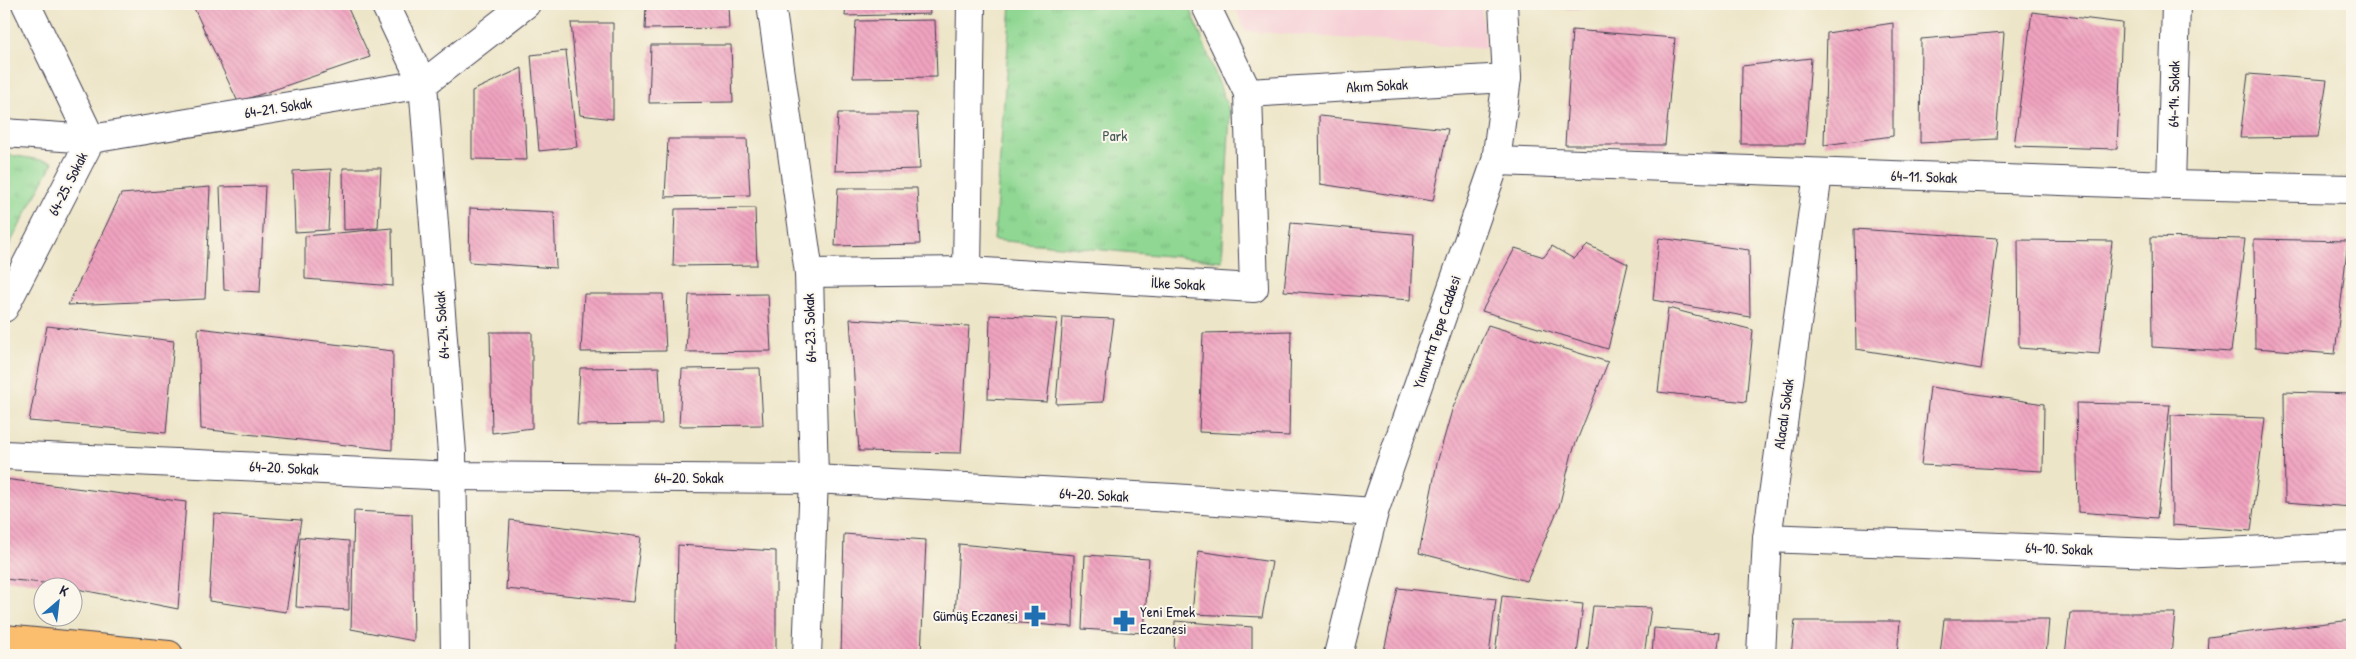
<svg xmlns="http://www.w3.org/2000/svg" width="2356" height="659" viewBox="0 0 2356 659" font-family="'Patrick Hand',sans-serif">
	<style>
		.built { fill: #f6cfd6 }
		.grass { fill: url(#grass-tufts); stroke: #587c66 }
		.building { fill: url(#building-back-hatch) }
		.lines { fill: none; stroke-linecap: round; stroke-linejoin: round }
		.minor-casing { stroke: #403f50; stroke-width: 30 }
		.primary-casing { stroke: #403f50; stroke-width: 30 }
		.minor { stroke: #fff; stroke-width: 28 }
		.primary { stroke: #fbbd6e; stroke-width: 28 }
		.labels { text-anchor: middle; stroke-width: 4; stroke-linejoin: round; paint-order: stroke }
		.street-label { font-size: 15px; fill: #22223b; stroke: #fbf7ec }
		.park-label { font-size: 15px; fill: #435855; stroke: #fbf7ec }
		.poi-label { font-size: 15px; fill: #22223b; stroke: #fbf7ec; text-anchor: start }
	</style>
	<defs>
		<pattern id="grass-tufts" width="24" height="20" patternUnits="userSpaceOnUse" patternTransform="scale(1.25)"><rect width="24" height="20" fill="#8fd792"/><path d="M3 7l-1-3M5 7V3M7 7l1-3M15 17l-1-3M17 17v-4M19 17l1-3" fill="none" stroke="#7bb87f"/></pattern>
		<pattern id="building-back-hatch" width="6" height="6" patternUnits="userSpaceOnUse" patternTransform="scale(1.25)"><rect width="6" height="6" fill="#f0a3bf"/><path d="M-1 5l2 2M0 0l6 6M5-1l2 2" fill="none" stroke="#ce8ca5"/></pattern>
	</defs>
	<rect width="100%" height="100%" fill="#fbf7ec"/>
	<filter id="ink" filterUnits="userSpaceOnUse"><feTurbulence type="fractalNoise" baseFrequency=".02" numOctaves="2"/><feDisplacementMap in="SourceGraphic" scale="10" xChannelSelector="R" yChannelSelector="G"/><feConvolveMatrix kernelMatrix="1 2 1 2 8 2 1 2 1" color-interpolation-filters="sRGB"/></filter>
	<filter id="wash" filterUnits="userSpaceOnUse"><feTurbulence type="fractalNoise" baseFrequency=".0096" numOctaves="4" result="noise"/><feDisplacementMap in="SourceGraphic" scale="20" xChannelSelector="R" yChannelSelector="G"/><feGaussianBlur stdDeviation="1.12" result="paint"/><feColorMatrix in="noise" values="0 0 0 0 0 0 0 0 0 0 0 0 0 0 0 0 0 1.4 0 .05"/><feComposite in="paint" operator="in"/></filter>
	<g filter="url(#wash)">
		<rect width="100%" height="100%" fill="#ede5c7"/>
		<path class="built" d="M1234,4H1481L1486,49L1245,31Z"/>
		<g class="grass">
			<path d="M1011,4H1187L1191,10L1230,113L1222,261L994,240Z"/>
			<path d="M4,154L53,162L4,255Z"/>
		</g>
		<g id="blocks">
			<g class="building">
				<path d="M192,4H346L370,57L238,102Z"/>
				<path d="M646,4H728L729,28L645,29Z"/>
				<path d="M846,4H929L930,14L845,16Z"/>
				<path d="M1561,4H1670V6L1561,9Z"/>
				<path d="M2032,12L2122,23L2117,149L2014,146Z"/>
				<path d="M935,20L937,77L853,78L856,21Z"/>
				<path d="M571,23H613V119L580,115Z"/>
				<path d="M1893,23V136L1824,145L1827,33Z"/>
				<path d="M1572,30L1675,38L1665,145H1565Z"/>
				<path d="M2004,32L1996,139L1920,143L1921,39Z"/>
				<path d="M651,45H731L733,102L649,103Z"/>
				<path d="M566,51L577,147L539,151L531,55Z"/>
				<path d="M1811,58L1805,144H1741L1742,66Z"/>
				<path d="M522,68L527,160L472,159V91Z"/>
				<path d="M2248,74L2327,80L2318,137L2240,138Z"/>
				<path d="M838,113H917L920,169L835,171Z"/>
				<path d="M1319,116L1448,129L1433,201L1320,184Z"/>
				<path d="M668,139H747L750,195L665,197Z"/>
				<path d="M343,168H381L378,228L344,230Z"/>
				<path d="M331,169L328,230L295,232L293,171Z"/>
				<path d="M265,186L260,292L224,290L220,187Z"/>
				<path d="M210,187L205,299L68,305L121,194Z"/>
				<path d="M838,188H917L920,244L835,246Z"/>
				<path d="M470,208L554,212L556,268L469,262Z"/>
				<path d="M755,208L757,265L673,266L675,209Z"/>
				<path d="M1291,223L1414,234L1411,300L1284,291Z"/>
				<path d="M392,228L393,286L305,279V236Z"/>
				<path d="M1854,229L1998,238L1981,369L1856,349Z"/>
				<path d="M2151,237L2245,239L2231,352L2152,347Z"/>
				<path d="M1659,238L1749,250L1750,317L1653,300Z"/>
				<path d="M2254,239L2348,241L2335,354L2255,348Z"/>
				<path d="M2018,240L2112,241L2099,354L2019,348Z"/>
				<path d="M1588,245L1628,264L1608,349L1482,311L1515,248L1544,257L1552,246L1574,259Z"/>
				<path d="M584,294H663L666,351L581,352Z"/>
				<path d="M768,294L771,351L686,352L689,295Z"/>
				<path d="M1668,308L1753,330L1746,402L1658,392Z"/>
				<path d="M990,315L1057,319L1047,402L988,399Z"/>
				<path d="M1063,317L1114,319L1103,402L1056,404Z"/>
				<path d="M850,319L969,326L961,453L859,451Z"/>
				<path d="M1488,325L1608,362L1572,453L1559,507L1527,581L1419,553L1437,463L1452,410Z"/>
				<path d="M47,326L174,341L166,433L29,421Z"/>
				<path d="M198,328L393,351L392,450L201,429Z"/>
				<path d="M1291,331L1289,436L1199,432L1203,333Z"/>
				<path d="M490,332H532V428L492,433Z"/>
				<path d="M659,367L662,424L577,425L580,368Z"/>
				<path d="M760,368L763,425L679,426L682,369Z"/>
				<path d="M1930,387L2044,404L2043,471L1921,465Z"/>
				<path d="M2284,392L2352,394V507L2285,502Z"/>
				<path d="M2076,403L2170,405L2157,518L2078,512Z"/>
				<path d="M2171,415L2265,418L2251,531L2172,525Z"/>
				<path d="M4,479L186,502L178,609L72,588V586L4,579Z"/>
				<path d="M354,511L412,514L414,641L351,629Z"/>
				<path d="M214,514L301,520L286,612L209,601Z"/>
				<path d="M510,520L641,537L633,602L506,589Z"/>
				<path d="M844,534L926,540L921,655H841Z"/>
				<path d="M300,537L349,541V610L296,607Z"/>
				<path d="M959,544L1074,555L1073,627L955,618Z"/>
				<path d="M678,545L776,551V655H676Z"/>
				<path d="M1198,551L1272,562L1262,617L1192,614Z"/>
				<path d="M1085,555L1149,559L1144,633L1082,629Z"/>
				<path d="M1398,588L1496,599L1489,655H1383Z"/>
				<path d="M1502,596L1583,604L1577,655H1495Z"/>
				<path d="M1593,606L1651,608L1644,655H1587Z"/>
				<path d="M2070,613H2175L2171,655H2065Z"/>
				<path d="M1944,619H2049L2046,655H1940Z"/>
				<path d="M2352,620V655H2207L2208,637Z"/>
				<path d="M1175,621L1252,627V655H1174Z"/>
				<path d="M1795,621H1900L1897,655H1791Z"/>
				<path d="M1654,628L1720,633L1717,655H1652Z"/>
			</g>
		</g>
	</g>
	<g filter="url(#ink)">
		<use href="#blocks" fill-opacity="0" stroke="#403f50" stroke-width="1"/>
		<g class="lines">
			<g class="minor-casing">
				<g id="minor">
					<path d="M385,4L423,84L452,453L455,655"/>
					<path d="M771,4L809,273L814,479L807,655"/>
					<path d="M1248,93L1507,78"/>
					<path d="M4,133L91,139L423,84L526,4"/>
					<path d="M1496,161L2171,185L2352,189"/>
					<path d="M2171,185L2176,4"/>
					<path d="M967,271L971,4"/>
					<path d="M809,273L967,271L1254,288L1248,93L1205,4"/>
					<path d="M4,308L91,139L26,4"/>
					<path d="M4,455L452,476L814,479L1173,498L1374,512"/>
					<path d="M1767,538L2180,554L2352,546"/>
					<path d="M1338,655L1374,512L1496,161L1507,78L1503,4"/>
					<path d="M1761,655L1767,538L1818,174"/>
				</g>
			</g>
			<g class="primary-casing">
				<path id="primary" d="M4,639L169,655"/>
			</g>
			<use href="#minor" class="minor"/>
			<use href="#primary" class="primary"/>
		</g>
	</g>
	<defs>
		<g id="pharmacy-bare" transform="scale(1.725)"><path d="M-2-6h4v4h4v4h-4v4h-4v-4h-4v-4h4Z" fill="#1f6fb2" stroke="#fbf7ec" stroke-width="2.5" paint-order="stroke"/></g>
	</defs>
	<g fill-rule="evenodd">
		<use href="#pharmacy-bare" x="1035" y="616"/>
		<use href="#pharmacy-bare" x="1124" y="621"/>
	</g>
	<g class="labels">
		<g class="street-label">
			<text transform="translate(1377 86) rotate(-3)" y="5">Akım Sokak</text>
			<text transform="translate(2174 94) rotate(-89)" y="5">64-14. Sokak</text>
			<text transform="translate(278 108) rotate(-9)" y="5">64-21. Sokak</text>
			<text transform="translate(1924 177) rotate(2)" y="5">64-11. Sokak</text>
			<text transform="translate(68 184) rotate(-63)" y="5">64-25. Sokak</text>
			<text transform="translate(1178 284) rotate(3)" y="5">İlke Sokak</text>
			<text transform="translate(442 325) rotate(-94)" y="5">64-24. Sokak</text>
			<text transform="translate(810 328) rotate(-92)" y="5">64-23. Sokak</text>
			<text transform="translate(1437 332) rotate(-71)" y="5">Yumurta Tepe Caddesi</text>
			<text transform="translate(1784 414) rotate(-82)" y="5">Alacalı Sokak</text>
			<text transform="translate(284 468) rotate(3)" y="5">64-20. Sokak</text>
			<text x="689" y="483">64-20. Sokak</text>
			<text transform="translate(1094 495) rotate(3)" y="5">64-20. Sokak</text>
			<text transform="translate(2059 549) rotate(2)" y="5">64-10. Sokak</text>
		</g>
		<g class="park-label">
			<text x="1115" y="141">Park</text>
		</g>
		<g class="poi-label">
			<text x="1140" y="617">Yeni Emek<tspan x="1140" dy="17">Eczanesi</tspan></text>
			<text x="1018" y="621" text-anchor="end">Gümüş Eczanesi</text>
		</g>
	</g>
	<rect width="2356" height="659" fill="none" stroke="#fbf7ec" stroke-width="20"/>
	<g transform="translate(58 602) rotate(28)"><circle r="24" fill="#fbf7ec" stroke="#a4a2a5"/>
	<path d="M0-4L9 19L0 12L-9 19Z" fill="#1f6fb2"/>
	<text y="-8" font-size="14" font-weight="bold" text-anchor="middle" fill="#22223b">K</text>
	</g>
</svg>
